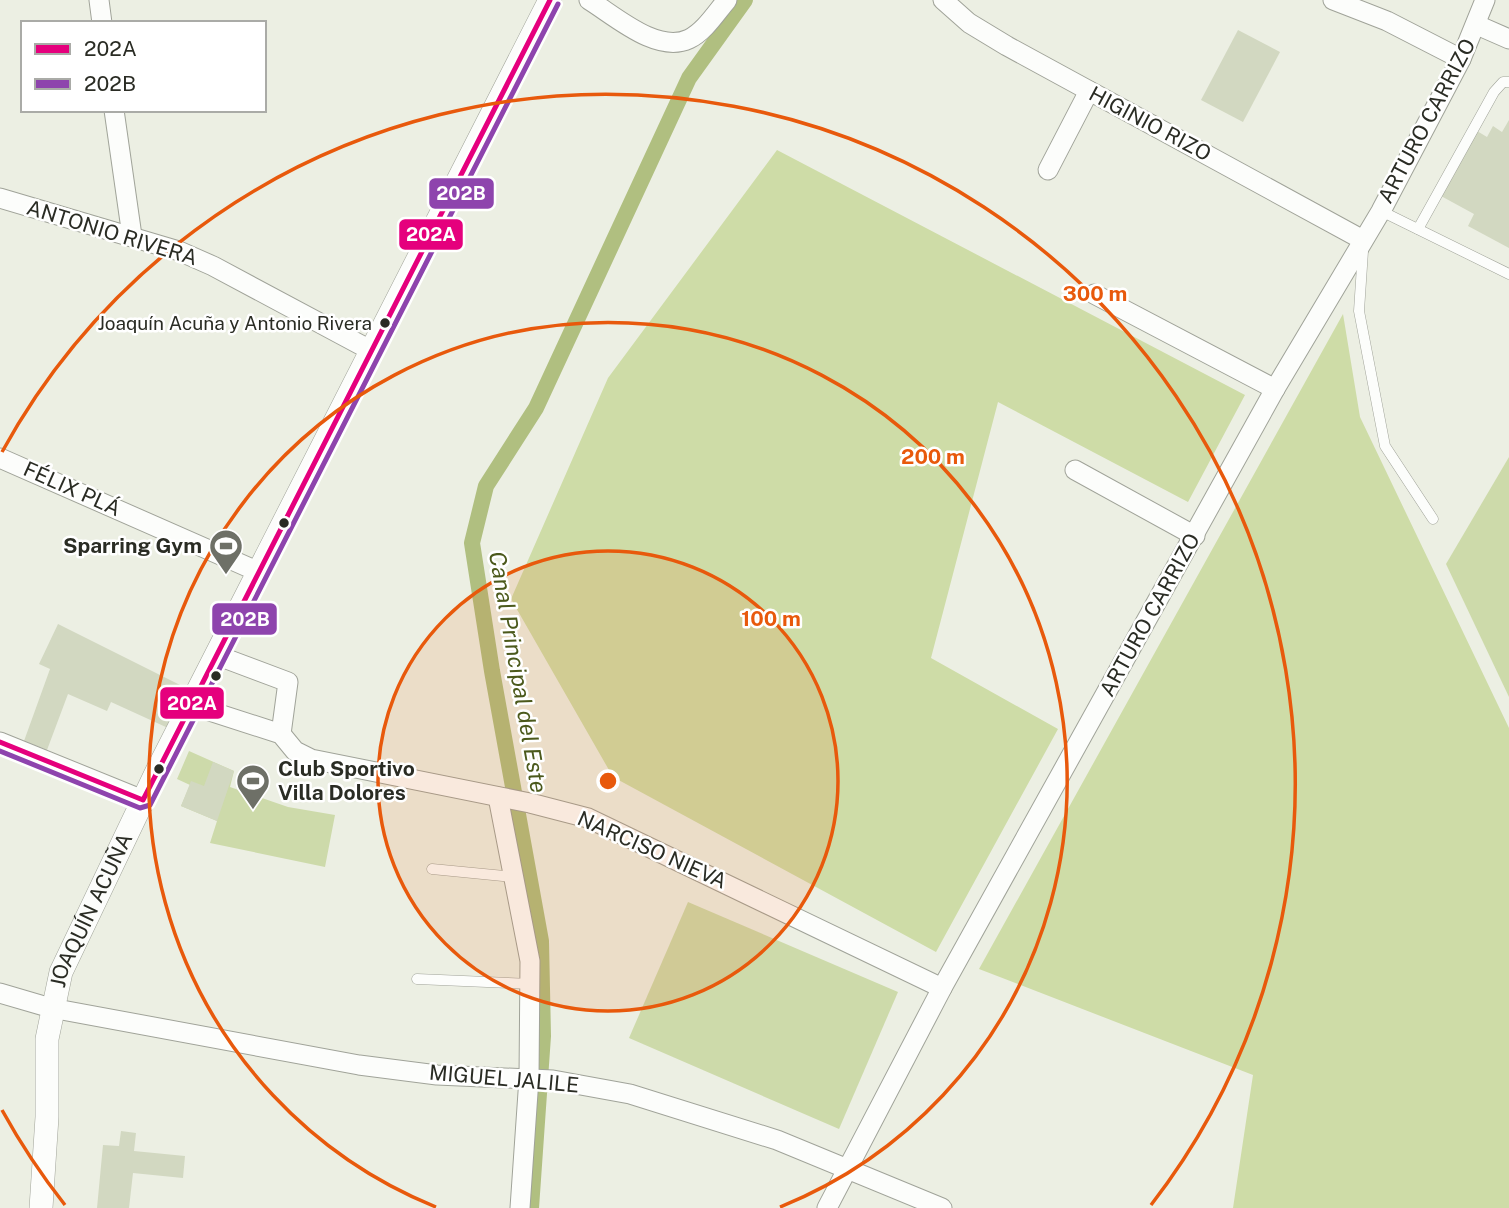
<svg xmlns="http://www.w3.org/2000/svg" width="1509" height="1208" viewBox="0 0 1509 1208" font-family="'Public Sans',sans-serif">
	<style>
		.green { fill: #cddaaa }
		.forest { fill: #cedca7 }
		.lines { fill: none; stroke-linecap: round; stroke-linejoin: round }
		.canal { stroke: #b0bf80; stroke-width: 16 }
		.building { fill: #d2d8c1 }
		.service-casing { stroke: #a0a399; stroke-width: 11 }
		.minor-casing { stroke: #a0a399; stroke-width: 21 }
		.tertiary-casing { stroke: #a0a399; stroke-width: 24 }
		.service { stroke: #fcfdfb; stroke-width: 10 }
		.minor { stroke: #fcfdfb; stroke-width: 19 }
		.tertiary { stroke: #fcfdfb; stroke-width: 23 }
		.bus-1-casing { stroke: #fff; stroke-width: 10 }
		.bus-2-casing { stroke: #fff; stroke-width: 10 }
		.bus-1 { stroke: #e5007d; stroke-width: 5 }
		.bus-2 { stroke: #8e44ad; stroke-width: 5 }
		.ring { fill: none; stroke: #e8590c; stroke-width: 3.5 }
		.bus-dot { fill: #2a2c24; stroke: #fff; stroke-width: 2.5 }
		.labels { text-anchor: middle; stroke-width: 5; stroke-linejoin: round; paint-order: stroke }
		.bus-label { font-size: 19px; fill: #2a2c24; stroke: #fff; text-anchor: end }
		.street-label { font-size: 21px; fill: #2a2c24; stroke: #fff }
		.poi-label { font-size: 21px; font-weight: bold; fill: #2a2c24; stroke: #fff; text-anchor: end }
		.water-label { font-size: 23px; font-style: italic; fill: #4b591b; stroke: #fff }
		.centre { fill: #e8590c; stroke: #fff; stroke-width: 3.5 }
		.ring-label { font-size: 21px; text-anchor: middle; font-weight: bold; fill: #e8590c; stroke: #fff; stroke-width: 5; stroke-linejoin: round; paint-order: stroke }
		.line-badge { stroke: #fff; stroke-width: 2.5 }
		.badge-label { font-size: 19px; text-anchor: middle; font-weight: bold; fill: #fff }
	</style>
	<rect width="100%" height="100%" fill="#ecefe3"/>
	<g class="green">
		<path d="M1509,457V697L1446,564Z"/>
		<path d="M189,751L234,771L230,787L288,807L335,815L325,867L210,843L217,821L181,806L190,785L177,779Z"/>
		<path d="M688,902L898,992L839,1129L629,1038Z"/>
	</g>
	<g class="forest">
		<path d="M777,150L1245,395L1188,502L998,402L931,658L1058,729L936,952L613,777L511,599L608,378Z"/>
		<path d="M1343,314L1360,417L1509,728V1208H1233L1253,1075L979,969Z"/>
	</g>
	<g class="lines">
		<path class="canal" d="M531,1208L543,1036L541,941L492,671L472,543L486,486L536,408L689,78L745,0"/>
	</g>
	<g class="building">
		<path d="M1238,30L1280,52L1243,122L1201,100Z"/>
		<path d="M1509,120V248L1468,226L1474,214L1441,196L1477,131L1487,137L1493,126L1502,132Z"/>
		<path d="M58,624L188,689L168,728L111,702L107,711L68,694L47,750L24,741L50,669L39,664Z"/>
		<path d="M213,762L234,771L217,821L181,806L191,781L204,786Z"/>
		<path d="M121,1131L136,1133L134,1151L185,1156L183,1178L133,1173L129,1208H97L103,1145L119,1146Z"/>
	</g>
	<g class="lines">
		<g class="service-casing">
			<g id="service">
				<path d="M1381,211L1509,274"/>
				<path d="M1418,229L1494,92L1503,82H1509"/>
				<path d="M1363,251L1359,311L1385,446L1433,519"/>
				<path d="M432,869L514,877"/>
				<path d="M417,979L531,984"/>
			</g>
		</g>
		<g class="minor-casing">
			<g id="minor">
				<path d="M99,0L102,23"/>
				<path d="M589,0C615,16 657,54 689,39C704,32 716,13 727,0"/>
				<path d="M943,0L969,23L1007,46L1363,240"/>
				<path d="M1333,0L1387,21L1461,59"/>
				<path d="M1477,25L1509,39"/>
				<path d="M114,110L132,236"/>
				<path d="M1048,170L1089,91"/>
				<path d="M0,198L179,251L213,266L372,351"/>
				<path d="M1094,294L1275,389"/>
				<path d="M0,458L259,572"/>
				<path d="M1075,470L1195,536"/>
				<path d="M216,655L288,682L281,734"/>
				<path d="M191,705L281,734L295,751L311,759L530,803L588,818L942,988"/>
				<path d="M0,742L143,800"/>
				<path d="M498,797L530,961L529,1078L520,1208"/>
				<path d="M0,993L51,1008L359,1065L437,1075L553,1080L630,1094L777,1140L942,1208"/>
				<path d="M827,1208L942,988L1275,389L1381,211L1461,59L1485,0"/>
			</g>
		</g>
		<g class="tertiary-casing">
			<g id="tertiary">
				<path id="s1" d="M41,1208L47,1117V1039L61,972L158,769L550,0"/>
			</g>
		</g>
		<use href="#service" class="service"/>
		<use href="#minor" class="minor"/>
		<use href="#tertiary" class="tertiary"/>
		<g class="bus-1-casing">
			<path id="bus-1" d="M0,742L143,800L550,0"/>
		</g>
		<g class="bus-2-casing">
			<path id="bus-2" d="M0,751L140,808L150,805L558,4"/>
		</g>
		<use href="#bus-1" class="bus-1"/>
		<use href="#bus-2" class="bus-2"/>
	</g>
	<circle cx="608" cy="781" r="230" fill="#e8590c" fill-opacity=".12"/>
	<g class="ring">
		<circle cx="608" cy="781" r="230"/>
		<path d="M436 1207A459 459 0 1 1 780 1207"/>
		<path d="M65 1205A689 689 0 0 1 2 1110M2 452A689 689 0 1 1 1151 1205"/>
	</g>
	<defs>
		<g id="stadium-pin" transform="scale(1.75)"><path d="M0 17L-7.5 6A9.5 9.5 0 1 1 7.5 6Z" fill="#6e7067" stroke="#fff"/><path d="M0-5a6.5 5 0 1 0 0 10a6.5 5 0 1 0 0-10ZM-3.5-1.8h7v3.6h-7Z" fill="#fff"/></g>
	</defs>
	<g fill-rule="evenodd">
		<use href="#stadium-pin" x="226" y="546"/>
		<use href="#stadium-pin" x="253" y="781"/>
	</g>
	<g class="bus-dot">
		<circle cx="385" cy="323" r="6"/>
		<circle cx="284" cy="523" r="6"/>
		<circle cx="216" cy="676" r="6"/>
		<circle cx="159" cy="769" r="6"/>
	</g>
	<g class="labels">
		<g class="bus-label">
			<text x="372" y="330">Joaquín Acuña y Antonio Rivera</text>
		</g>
		<g class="street-label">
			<text transform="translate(1427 121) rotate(-62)" y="7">ARTURO CARRIZO</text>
			<text transform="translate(1150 124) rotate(28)" y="7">HIGINIO RIZO</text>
			<text transform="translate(112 233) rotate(17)" y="7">ANTONIO RIVERA</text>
			<text transform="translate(72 489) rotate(24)" y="7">FÉLIX PLÁ</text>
			<text transform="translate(1150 615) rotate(-61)" y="7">ARTURO CARRIZO</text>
			<text transform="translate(652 850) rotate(24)" y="7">NARCISO NIEVA</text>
			<text dy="7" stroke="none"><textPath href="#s1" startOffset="306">JOAQUÍN ACUÑA</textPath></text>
			<text transform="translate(504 1079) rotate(5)" y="7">MIGUEL JALILE</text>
		</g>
		<g class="poi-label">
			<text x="202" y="553">Sparring Gym</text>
			<text x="278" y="776" text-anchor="start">Club Sportivo<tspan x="278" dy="24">Villa Dolores</tspan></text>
		</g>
		<g class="water-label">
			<text transform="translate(518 672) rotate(80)" y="8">Canal Principal del Este</text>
		</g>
	</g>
	<circle cx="608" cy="781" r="10" class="centre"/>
	<g class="ring-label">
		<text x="1095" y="301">300 m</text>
		<text x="933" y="464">200 m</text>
		<text x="771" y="626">100 m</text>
	</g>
	<g class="line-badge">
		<rect x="428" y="177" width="67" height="33" rx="7" fill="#8e44ad"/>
		<rect x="398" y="218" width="66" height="33" rx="7" fill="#e5007d"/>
		<rect x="211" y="602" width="67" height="34" rx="7" fill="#8e44ad"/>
		<rect x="159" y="686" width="66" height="34" rx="7" fill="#e5007d"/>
	</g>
	<g class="badge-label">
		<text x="461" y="200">202B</text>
		<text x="431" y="241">202A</text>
		<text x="245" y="626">202B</text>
		<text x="192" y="710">202A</text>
	</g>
	<rect x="21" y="21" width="245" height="91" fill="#ffffff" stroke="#aaaba7" stroke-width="2"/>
	<rect x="35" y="44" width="35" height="10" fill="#e5007d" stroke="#aaaba7" stroke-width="2"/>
	<text x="84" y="56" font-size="21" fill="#2a2c24">202A</text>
	<rect x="35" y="79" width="35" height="10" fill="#8e44ad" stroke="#aaaba7" stroke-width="2"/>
	<text x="84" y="91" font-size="21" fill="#2a2c24">202B</text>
</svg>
